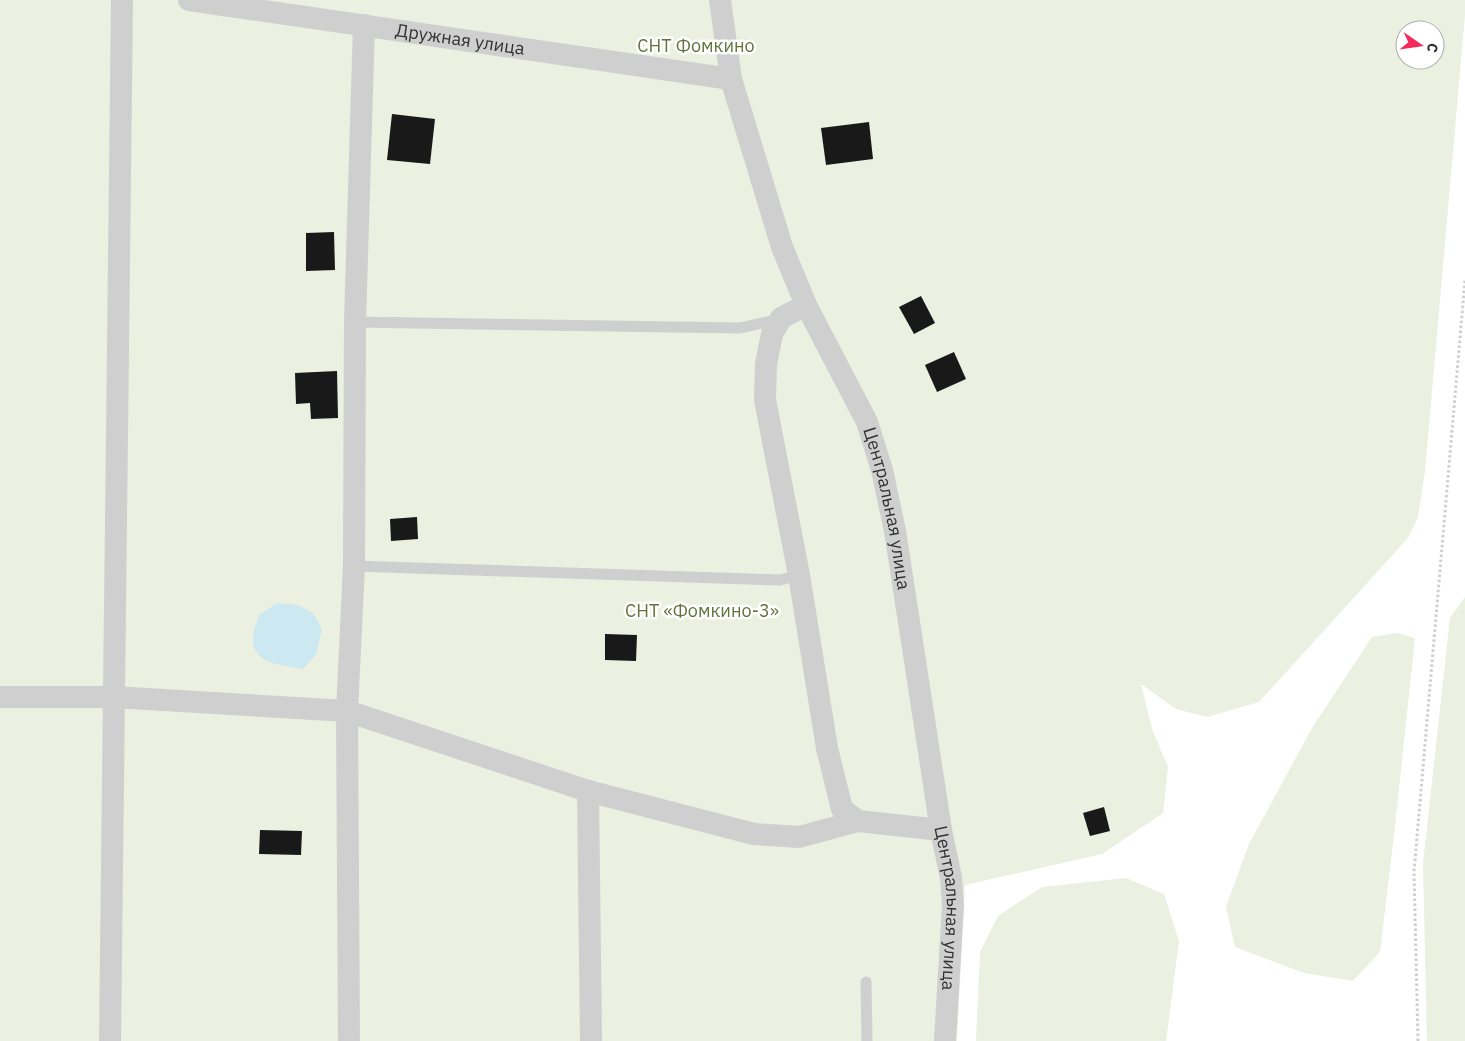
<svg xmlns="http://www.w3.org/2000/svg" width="1465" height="1041" viewBox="0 0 1465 1041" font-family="'IBM Plex Sans',sans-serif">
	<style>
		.green { fill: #ebf0e0; fill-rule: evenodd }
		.water { fill: #cce8f0 }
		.building { fill: #191919 }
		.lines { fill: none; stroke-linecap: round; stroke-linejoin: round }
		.path { stroke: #cfcfcf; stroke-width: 3; stroke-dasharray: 2.5 2.5; stroke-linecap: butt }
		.lane { stroke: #cfcfcf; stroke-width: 11 }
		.street { stroke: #cfcfcf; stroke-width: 22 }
		.labels { text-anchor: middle; stroke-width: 5; stroke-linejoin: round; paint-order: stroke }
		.street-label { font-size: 18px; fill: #323232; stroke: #fff }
		.park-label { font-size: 18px; fill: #5f733b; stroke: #fff }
	</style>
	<rect width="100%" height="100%" fill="#fff"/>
	<g class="green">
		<path d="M0,0H1465V15L1425,471L1418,517L1408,538L1259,702L1207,717L1176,709L1141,684L1152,729L1168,767L1163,813L1102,854L965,885L957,1041H0ZM1405,30H1435V60H1405Z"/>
		<path d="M1465,597V1041H1427L1423,864L1450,618Z"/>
		<path d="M1397,633L1415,638L1395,826L1380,952L1353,981L1304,973L1235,947L1226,907L1249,844L1312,728L1372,637Z"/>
		<path d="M1126,878L1164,894L1179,941L1166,1041H976L980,952L998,916L1042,887Z"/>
	</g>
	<path class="water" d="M277,603L298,605L313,613L322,629L316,655L303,669C284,665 252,665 253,638C253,631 257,622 259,615Z"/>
	<g class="building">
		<path d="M392,114L435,119L430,164L387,160Z"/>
		<path d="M869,122L873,159L826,165L821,128Z"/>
		<path d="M334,232L335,270L306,271V233Z"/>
		<path d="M921,296L935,323L914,334L899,307Z"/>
		<path d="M954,352L966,379L937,392L925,365Z"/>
		<path d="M337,371L338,418L311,419L310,403L296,404L295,373Z"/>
		<path d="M417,517L418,539L391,541L390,519Z"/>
		<path d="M605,634L637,635L636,661L605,660Z"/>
		<path d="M1104,807L1110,831L1090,836L1083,813Z"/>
		<path d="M260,830L302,831L301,855L259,854Z"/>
	</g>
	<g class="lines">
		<path class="path" d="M1418,1041L1414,872L1465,280"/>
		<g class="lane">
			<path d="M355,322L740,328L780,319"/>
			<path d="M354,566L780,580L799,575"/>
			<path d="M866,982L867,1041"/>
		</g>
		<g class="street">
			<path id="s1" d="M189,0L731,79"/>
			<path id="s2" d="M720,0L731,79L782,247L806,305L867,422L882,470L895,531L941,830L951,878L953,905L945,1041"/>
			<path d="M806,305L781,318L772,334L766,364L765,400L799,575L827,748L842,809L858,821L941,830"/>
			<path d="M0,697H113L347,711L588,791L754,834L799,837L858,821"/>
			<path d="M588,791L591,1041"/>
			<path d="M110,1041L122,0"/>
			<path d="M349,1041L347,711L354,566L355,322L364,25"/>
		</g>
	</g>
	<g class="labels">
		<g class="street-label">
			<text dy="6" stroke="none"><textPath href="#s1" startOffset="274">Дружная улица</textPath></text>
			<text dy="6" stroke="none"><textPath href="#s2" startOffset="539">Центральная улица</textPath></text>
			<text dy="6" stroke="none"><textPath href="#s2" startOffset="944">Центральная улица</textPath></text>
		</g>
		<g class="park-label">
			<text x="696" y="52">СНТ Фомкино</text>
			<text x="702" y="617">СНТ «Фомкино-3»</text>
		</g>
	</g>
	<g transform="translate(1420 45) rotate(103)"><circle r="24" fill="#ffffff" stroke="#adadad"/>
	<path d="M0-4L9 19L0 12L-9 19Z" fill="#f32b5d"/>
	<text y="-8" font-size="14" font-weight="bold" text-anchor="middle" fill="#323232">С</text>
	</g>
</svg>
